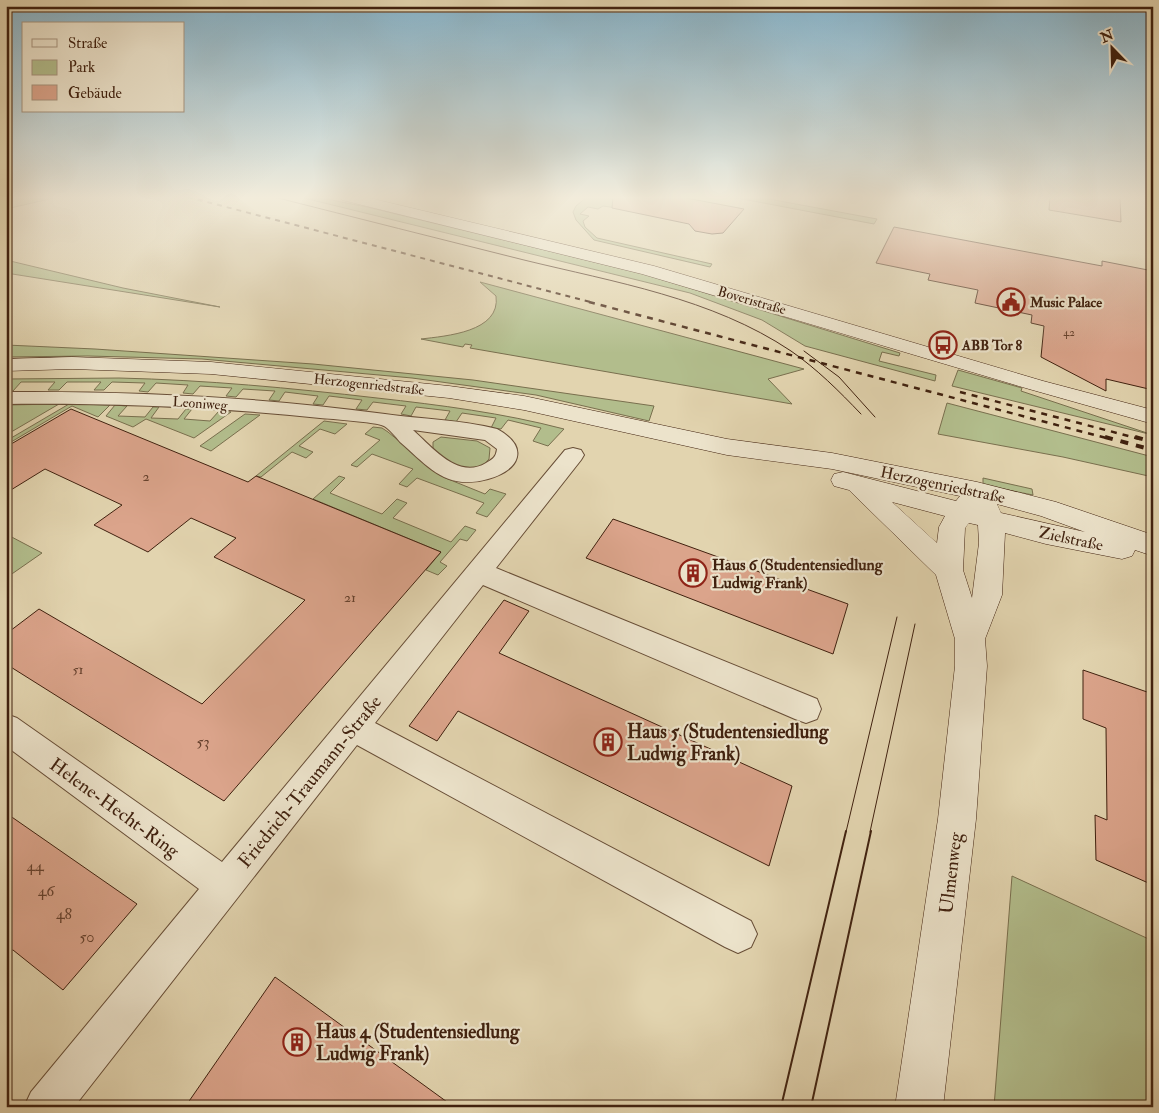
<svg xmlns="http://www.w3.org/2000/svg" width="1159" height="1113" viewBox="0 0 1159 1113" font-family="'IM FELL Double Pica',serif">
	<style>
		.green { fill: #b2bd8c; stroke: #796f4e }
		.building { fill: #dba48b; stroke: #40210f }
		.lines { fill: none; stroke-linecap: round; stroke-linejoin: round }
		.street-casing { stroke: #684e37; stroke-width: 2 }
		.secondary-casing { stroke: #40210f; stroke-width: 1 }
		.street { fill: #ece3cb; fill-rule: evenodd }
		.secondary { fill: #ece3cb; fill-rule: evenodd }
		.tram-far1 { stroke: #40210f; stroke-width: 1 }
		.tram { stroke: #40210f; stroke-width: 2 }
		.rail-far2 { stroke: #40210f; stroke-width: 2; stroke-dasharray: 5 5; stroke-linecap: butt }
		.rail-far1 { stroke: #40210f; stroke-width: 2.5; stroke-dasharray: 6 6; stroke-linecap: butt }
		.rail { stroke: #40210f; stroke-width: 4; stroke-dasharray: 8 8; stroke-linecap: butt }
		.labels { text-anchor: middle; stroke-width: 4.5; stroke-linejoin: round; paint-order: stroke }
		.far-number-label { font-size: 11px; fill: #67422e }
		.far-street-label { font-size: 14px; fill: #40210f; stroke: #ece3cb }
		.far-poi-label { font-size: 14px; font-weight: bold; fill: #40210f; stroke: #ece3cb; text-anchor: start }
		.number-label { font-size: 14px; fill: #67422e }
		.street-label { font-size: 16px; fill: #40210f; stroke: #ece3cb }
		.poi-label { font-size: 16px; font-weight: bold; fill: #40210f; stroke: #ece3cb; text-anchor: start }
		.near-number-label { font-size: 16px; fill: #67422e }
		.near-poi-label { font-size: 19px; font-weight: bold; fill: #40210f; stroke: #ece3cb; text-anchor: start }
		.near-street-label { font-size: 19px; fill: #40210f; stroke: #ece3cb }
	</style>
	<rect width="100%" height="100%" fill="#e2d4af"/>
	<filter id="stains"><feTurbulence type="fractalNoise" baseFrequency=".004" numOctaves="4"/><feColorMatrix values="0 0 0 0 .2 0 0 0 0 .09 0 0 0 0 .02 0 0 0 .5 -.17"/></filter>
	<radialGradient id="worn" r=".72"><stop offset=".6" stop-color="#630" stop-opacity="0"/><stop offset="1" stop-color="#630" stop-opacity=".3"/></radialGradient>
	<g class="green">
		<path d="M6,197H58L6,209Z"/>
		<path d="M300,197H316L367,207L644,274L900,353L899,356L882,352L879,361L936,375L935,381L805,346L762,320L690,293Z"/>
		<path d="M587,197H631L617,208L603,206L598,209L588,207L580,214L589,216L583,221L585,227L597,238L712,264L710,267L594,240L576,220L573,212L576,206Z"/>
		<path d="M732,197H758L877,219L874,224Z"/>
		<path d="M6,260L123,288L220,307L6,273Z"/>
		<path d="M480,282L804,369L768,379L792,404L470,348L472,345L465,344L463,347L421,339C446,336 501,332 496,296Z"/>
		<path d="M6,345L95,349L313,364L473,380L654,406L649,421L536,395L412,378L202,359L88,356L6,357Z"/>
		<path d="M958,370L1022,388L1021,391L1153,435L952,386Z"/>
		<path d="M119,378C206,380 291,388 377,398C440,405 503,413 564,429L548,446L533,441L541,428L508,420L501,429L491,428L496,418L462,413L456,422L445,420L450,411L416,407L411,416L401,414L406,406L373,402L367,410L356,409L362,400L329,396L323,405L313,404L318,396L285,392L279,401L269,400L275,391L243,389L236,397L226,396L232,388L200,386L193,394L183,393L188,385L156,383L148,392L139,391L145,383L112,382L104,390H94L101,382H67L59,390H48L55,382H21L13,391H6L9,383H6V379Z"/>
		<path d="M947,403L1153,457V477L1063,457L938,434Z"/>
		<path d="M59,404L6,435V405Z"/>
		<path d="M69,404L110,405L98,417L72,406L6,445V441Z"/>
		<path d="M115,405L127,406L118,416L145,417L153,407H159L151,418L178,419L186,409H192L184,419L210,421L219,411L231,412L194,438L146,419L133,427L106,416Z"/>
		<path d="M245,414L260,415L211,451L200,446Z"/>
		<path d="M324,421L347,424L335,434L320,429L299,446L313,452L306,458L292,452L261,477L256,476Z"/>
		<path d="M373,427L382,428L388,432L443,477L485,494L490,489L506,494L487,517L476,513L484,503L417,478L407,487L399,484L413,469L372,454L357,467L351,465L380,440L365,434Z"/>
		<path d="M441,437L477,441L490,448L489,459C473,480 446,463 433,448V442Z"/>
		<path d="M339,476L345,478L330,493L382,514L397,499L407,503L393,518L451,542L465,526L476,530L467,541L460,539L440,562L447,566L438,575L426,570L441,552L313,499Z"/>
		<path d="M983,478L1032,489L1033,495L983,485Z"/>
		<path d="M6,534L42,553L6,578Z"/>
		<path d="M1012,876L1153,941V1107H994Z"/>
	</g>
	<g class="building">
		<path d="M613,197H681L744,209L723,233L712,234L695,231L689,224L612,208Z"/>
		<path d="M1050,197H1120L1121,222L1049,210Z"/>
		<path d="M894,227L1102,266V261L1153,271V390L1106,379V391L1041,357L1044,326L1031,323L1032,315L975,303L978,290L928,280L930,274L876,263Z"/>
		<path d="M71,409L248,482L256,476L441,552L224,801L6,664V634L39,609L202,704L305,600L214,557L236,538L191,518L148,552L94,525L122,505L45,469L6,493V447Z"/>
		<path d="M613,519L848,604L833,654L586,558Z"/>
		<path d="M504,600L529,611L499,653L792,786L769,866L458,711L437,741L409,726Z"/>
		<path d="M1083,670L1153,694V885L1096,860L1095,815L1107,820L1106,728L1083,719Z"/>
		<path d="M6,813L137,904L63,990L13,950H6Z"/>
		<path d="M275,977L454,1107H185Z"/>
	</g>
	<g class="lines">
		<g class="street-casing">
			<g id="street">
				<path d="M6,392C133,391 259,397 385,414C420,419 463,420 497,429C530,447 520,470 488,479C446,491 429,467 400,442C396,437 389,429 384,426C376,422 331,419 320,418C216,407 111,403 6,404ZM413,430L485,440L497,449C496,457 493,459 486,463C458,480 432,447 413,430Z"/>
				<path d="M573,448L581,450L584,455L581,460L496,568L817,699L821,709L817,719L806,723L795,719L483,585L375,723L751,921L757,934L751,947L738,953L725,947L357,745L74,1107H24L31,1092L199,889L6,746V714L17,718L222,862L565,450Z"/>
			</g>
		</g>
		<g class="secondary-casing">
			<g id="secondary">
				<path d="M340,197H365L654,266L1043,381L1153,410V424L1029,389L642,274L342,200Z"/>
				<path d="M72,357L211,362L449,386L524,396L727,439L832,453L977,482L1056,502L1153,535V556L1135,550L1132,556L1122,559L1046,544L1005,533L1002,595L985,639L987,666L976,819L943,1107H895L938,819L955,666V639L936,575L849,490L834,486L831,480L834,474L843,472L956,501L960,496L832,469L727,455L524,410L449,398L211,374L72,369L6,371V359ZM892,502L945,516L939,527L937,543ZM997,504L1041,516L1085,532L1001,513ZM969,523L978,525L979,543L972,598L963,570L965,528Z"/>
			</g>
		</g>
		<use href="#street" class="street"/>
		<use href="#secondary" class="secondary"/>
		<g class="tram-far1">
			<path d="M274,197C357,218 440,239 524,260C614,282 712,298 791,351C817,369 839,391 861,414"/>
			<path d="M804,351L839,377L875,417"/>
			<path d="M846,832L897,617"/>
			<path d="M870,832L915,624"/>
		</g>
		<g class="tram">
			<path d="M781,1107L846,831"/>
			<path d="M811,1107L871,831"/>
		</g>
		<path class="rail-far2" d="M188,197L594,303"/>
		<g class="rail-far1">
			<path d="M589,302L1110,439"/>
			<path d="M960,392L1140,439"/>
		</g>
		<g class="rail">
			<path d="M1105,437L1153,450"/>
			<path d="M1135,437L1153,442"/>
		</g>
	</g>
	<linearGradient id="sky" x2="0" y2="1"><stop stop-color="#87b6ce"/><stop offset="0.56" stop-color="#f2ecdb"/><stop offset="1" stop-color="#f2ecdb" stop-opacity="0"/></linearGradient>
	<rect width="1159" height="353" fill="url(#sky)"/>
	<defs>
		<g id="civic-ring" transform="scale(1.4375)"><circle r="9.5" fill="#ece3cb" stroke="#8f2418" stroke-width="1.5"/><path d="M-.6-6.5H3V-4.5H.6V-3L4-1V1h2V6H-6V1h2V-1L-.6-3ZM-1.2 2.5V6h2.4V2.5Z" fill="#8f2418"/></g>
		<g id="bus-ring" transform="scale(1.4375)"><circle r="9.5" fill="#ece3cb" stroke="#8f2418" stroke-width="1.5"/><path d="M-5-6H5V4H4V6H2V4H-2V6H-4V4H-5ZM-3.5-4V0h7V-4ZM-3.5 1.2v1.5H-2V1.2ZM2 1.2v1.5H3.5V1.2Z" fill="#8f2418"/></g>
		<g id="building-ring" transform="scale(1.4375)"><circle r="9.5" fill="#ece3cb" stroke="#8f2418" stroke-width="1.5"/><path d="M-4-6H4V6H1V3H-1V6H-4ZM-2.5-4.3h1.7v1.8h-1.7ZM.8-4.3h1.7v1.8H.8ZM-2.5-1h1.7V.8h-1.7ZM.8-1h1.7V.8H.8Z" fill="#8f2418"/></g>
	</defs>
	<g fill-rule="evenodd">
		<use href="#civic-ring" x="1011" y="302"/>
		<use href="#bus-ring" x="943" y="345"/>
		<use href="#building-ring" x="693" y="573"/>
		<use href="#building-ring" x="608" y="742"/>
		<use href="#building-ring" x="297" y="1042"/>
	</g>
	<g class="labels">
		<g class="far-number-label">
			<text x="1069" y="336">42</text>
		</g>
		<g class="far-street-label">
			<text transform="translate(752 300) rotate(16)" y="5">Boveristraße</text>
			<text transform="translate(369 384) rotate(6)" y="5">Herzogenriedstraße</text>
			<text transform="translate(200 403) rotate(4)" y="5">Leoniweg</text>
		</g>
		<g class="far-poi-label">
			<text x="1030" y="307">Music Palace</text>
			<text x="962" y="350">ABB Tor 8</text>
		</g>
		<g class="number-label">
			<text x="146" y="481">2</text>
			<text x="350" y="602">21</text>
			<text x="78" y="674">51</text>
		</g>
		<g class="street-label">
			<text transform="translate(943 484) rotate(12)" y="6">Herzogenriedstraße</text>
			<text transform="translate(1071 538) rotate(12)" y="6">Zielstraße</text>
		</g>
		<g class="poi-label">
			<text x="712" y="570">Haus 6 (Studentensiedlung<tspan x="712" dy="18">Ludwig Frank)</tspan></text>
		</g>
		<g class="near-number-label">
			<text x="203" y="747">53</text>
			<text x="35" y="871">44</text>
			<text x="46" y="896">46</text>
			<text x="64" y="919">48</text>
			<text x="87" y="942">50</text>
		</g>
		<g class="near-poi-label">
			<text x="627" y="738">Haus 5 (Studentensiedlung<tspan x="627" dy="22">Ludwig Frank)</tspan></text>
			<text x="316" y="1038">Haus 4 (Studentensiedlung<tspan x="316" dy="22">Ludwig Frank)</tspan></text>
		</g>
		<g class="near-street-label">
			<text transform="translate(309 781) rotate(-51)" y="7">Friedrich-Traumann-Straße</text>
			<text transform="translate(115 807) rotate(36)" y="7">Helene-Hecht-Ring</text>
			<text transform="translate(950 873) rotate(-83)" y="7">Ulmenweg</text>
		</g>
	</g>
	<rect width="1159" height="1113" fill="none" stroke="#e2d4af" stroke-width="25"/>
	<rect x="8" y="8" width="1144" height="1098" fill="none" stroke="#40210f" stroke-width="2.5"/>
	<rect x="12" y="12" width="1134" height="1088" fill="none" stroke="#40210f"/>
	<rect x="22" y="22" width="162" height="90" fill="#ece3cb" stroke="#a79580"/>
	<rect x="32" y="39" width="25" height="8" fill="#ece3cb" stroke="#a79580"/>
	<text x="68" y="48" font-size="15" fill="#40210f">Straße</text>
	<rect x="32" y="60" width="25" height="15" fill="#b2bd8c" stroke="#a79580"/>
	<text x="68" y="72" font-size="15" fill="#40210f">Park</text>
	<rect x="32" y="85" width="25" height="15" fill="#dba48b" stroke="#a79580"/>
	<text x="68" y="98" font-size="15" fill="#40210f">Gebäude</text>
	<g transform="translate(1112 48) rotate(337)" stroke="#ece3cb" stroke-width="4" paint-order="stroke">
	<path d="M0-4L9 19L0 12L-9 19Z" fill="#40210f"/>
	<text y="-8" font-size="14" font-weight="bold" text-anchor="middle" fill="#40210f">N</text>
	</g>
	<rect width="100%" height="100%" filter="url(#stains)"/>
	<rect width="100%" height="100%" fill="url(#worn)"/>
</svg>
